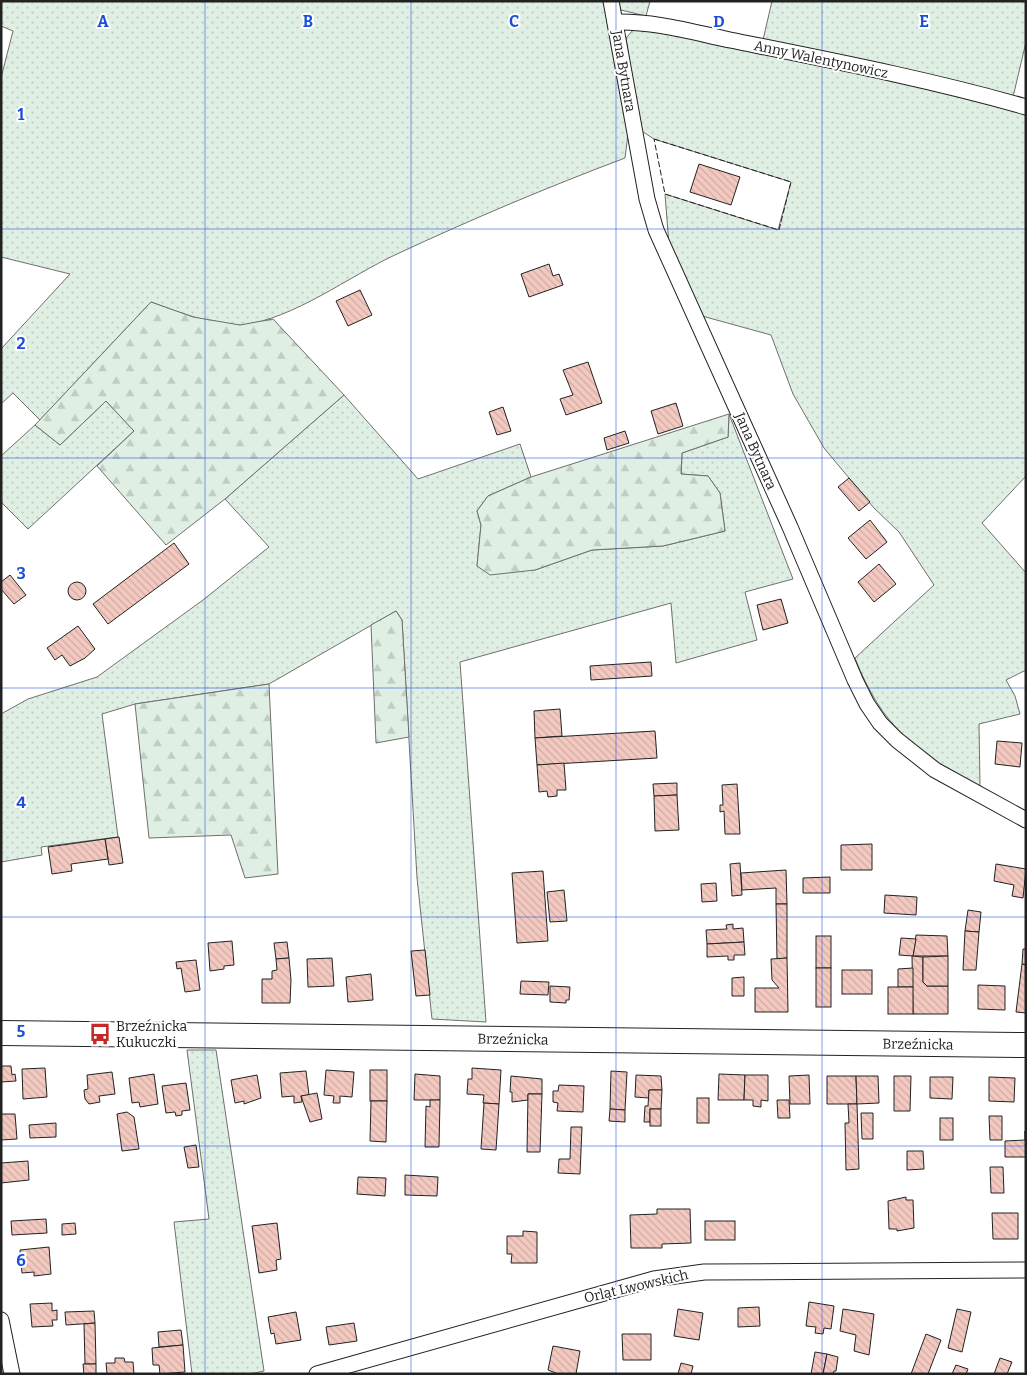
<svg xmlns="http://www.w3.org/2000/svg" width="1027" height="1375" viewBox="0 0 1027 1375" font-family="Bitter,serif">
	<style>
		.grass { fill: url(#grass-dots); stroke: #6f6f6f }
		.forest { fill: url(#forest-firs); stroke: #6f6f6f }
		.building { fill: url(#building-back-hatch); stroke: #222 }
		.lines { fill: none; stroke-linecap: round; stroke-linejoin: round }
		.street-casing { stroke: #222; stroke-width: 17 }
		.primary-casing { stroke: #222; stroke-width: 26 }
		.street { stroke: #fff; stroke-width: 15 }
		.primary { stroke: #fff; stroke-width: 24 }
		.fence { stroke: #222; stroke-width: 1; stroke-dasharray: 6 2.5; stroke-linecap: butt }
		.grid { fill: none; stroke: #1d4ed8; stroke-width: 1; stroke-opacity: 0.55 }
		.labels { text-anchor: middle; stroke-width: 4; stroke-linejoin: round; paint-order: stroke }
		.street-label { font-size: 14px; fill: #222; stroke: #fff }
		.poi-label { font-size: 14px; fill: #222; stroke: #fff; text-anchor: start }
		.grid-label { font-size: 16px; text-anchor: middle; font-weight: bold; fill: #1d4ed8; stroke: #fff; stroke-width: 4; stroke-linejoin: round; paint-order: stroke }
	</style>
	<defs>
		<pattern id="grass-dots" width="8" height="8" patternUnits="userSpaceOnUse" patternTransform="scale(1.25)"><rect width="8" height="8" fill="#e0efe3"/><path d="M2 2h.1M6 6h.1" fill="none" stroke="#c0cdc2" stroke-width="1.8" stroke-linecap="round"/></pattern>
		<pattern id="forest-firs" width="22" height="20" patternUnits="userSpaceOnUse" patternTransform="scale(1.25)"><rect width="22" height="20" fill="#e0efe3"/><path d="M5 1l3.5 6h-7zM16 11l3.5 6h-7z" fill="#c0cdc2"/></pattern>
		<pattern id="building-back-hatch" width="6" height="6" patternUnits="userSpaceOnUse" patternTransform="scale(1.25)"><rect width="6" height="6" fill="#f3c9c0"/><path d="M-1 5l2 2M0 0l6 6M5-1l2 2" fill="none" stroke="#d0aca5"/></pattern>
	</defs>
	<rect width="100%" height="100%" fill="#fff"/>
	<g class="grass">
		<path d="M1,1H606L628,134L625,158C548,187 472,219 397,254C349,276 294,319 242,325C216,327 176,311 151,302L40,420L13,393L1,404V349L70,274L1,257V78L13,31L1,26Z"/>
		<path d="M618,1H650L646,16L621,10Z"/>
		<path d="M772,1H1026V42L1013,97L763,40Z"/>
		<path d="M644,27L986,101L1026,114V476L982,523L1026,573V670L1006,680L1015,696L1020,714L979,724L980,787C916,753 882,727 855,658L934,585L899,532L874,508L824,448L793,394L771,335L702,316L669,245L665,194L778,230L791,182L654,139L640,130L626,38L634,29Z"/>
		<path d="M344,395L418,479L520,444L531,477L488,496L477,511L481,525L477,566L535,570L592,550L663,546L725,531L720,493L708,476L681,474L682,453L728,437L729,414L793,579L745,592L757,640L676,663L671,603L460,662L486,1022L432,1019L417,878L402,620L396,611L269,684L135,704L102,714L118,837L41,847L42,855L1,862V714L28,699L97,677L203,600L269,547L225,499Z"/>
		<path d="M106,401L134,431L28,529L1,502V456L35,425L60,445Z"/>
		<path d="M187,1050H216L264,1371L250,1374H192L174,1222L209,1219Z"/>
	</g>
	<g class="forest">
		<path d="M151,302L193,317L240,325L273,319L344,395L225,499L166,545L97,466L134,431L106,401L60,445L35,425Z"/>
		<path d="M729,414L728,437L682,453L681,474L708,476L720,493L725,531L663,546L592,550L535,570L490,575L477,566L481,525L477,511L488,496L531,477Z"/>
		<path d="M396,611L402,620L409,737L376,743L371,625Z"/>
		<path d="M269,684L278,874L245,878L231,835L149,838L135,704Z"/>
	</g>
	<g class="building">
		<path d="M699,164L740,177L731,205L690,192Z"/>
		<path d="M549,264L553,276L559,274L563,285L529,297L521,274Z"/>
		<path d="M360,290L372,315L348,326L336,301Z"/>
		<path d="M588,362L602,403L566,415L560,399L573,395L563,370Z"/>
		<path d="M676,403L683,426L658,434L651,411Z"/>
		<path d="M503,407L511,431L497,435L489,412Z"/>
		<path d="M625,431L629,443L607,450L604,438Z"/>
		<path d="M849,478L870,502L859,511L838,487Z"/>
		<path d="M870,520L887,542L866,559L848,538Z"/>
		<path d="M174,543L189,564L108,624L93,604Z"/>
		<path d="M879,564L896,584L874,602L858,582Z"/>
		<path d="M10,575L26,595L14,604L1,589V582Z"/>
		<circle cx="77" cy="591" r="9"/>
		<path d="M781,599L788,623L763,630L757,605Z"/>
		<path d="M78,626L95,649L85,658L70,666L62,655L55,660L47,648Z"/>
		<path d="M651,662L652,676L591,680L590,666Z"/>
		<path d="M560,709L562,736L535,738L534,711Z"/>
		<path d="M655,731L657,758L537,765L535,738Z"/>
		<path d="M997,741L1022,743L1020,767L995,764Z"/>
		<path d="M564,763L566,790H557V796L548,797L547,791L539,792L537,765Z"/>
		<path d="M677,783V795L654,796L653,784Z"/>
		<path d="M737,784L740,834H725L724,811L720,812V805H723L722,785Z"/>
		<path d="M677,795L679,830L655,831L654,796Z"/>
		<path d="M119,837L123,863L109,865L105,839Z"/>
		<path d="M105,839L108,859L71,864L72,871L52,874L48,847Z"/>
		<path d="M872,844V870H841V845Z"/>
		<path d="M740,863L742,895L732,896L730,864Z"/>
		<path d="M996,864L1026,869L1023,898L1012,896L1014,885L994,881Z"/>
		<path d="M786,870L787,904H776V888L742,890L741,873Z"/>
		<path d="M543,871L548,941L517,943L512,873Z"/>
		<path d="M830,877V893H803V878Z"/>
		<path d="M716,883L717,901L702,902L701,884Z"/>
		<path d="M564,890L567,921L550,922L547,892Z"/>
		<path d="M885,895L917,897L916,915L884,913Z"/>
		<path d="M776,904H787V958L777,959Z"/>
		<path d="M968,910L981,912L979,932L965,931Z"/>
		<path d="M733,924V929L743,928L744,942L707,944L706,930L727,929L726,925Z"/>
		<path d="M965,931L979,932L976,970H963Z"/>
		<path d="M916,935L947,936L948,956H913Z"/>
		<rect x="816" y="936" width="15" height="32"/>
		<path d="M901,938L916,939L913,956L899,955Z"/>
		<path d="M232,941L234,965L224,966V969L210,971L208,943Z"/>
		<path d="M287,942L289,958L276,959L274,943Z"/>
		<path d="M744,942L745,955H734V960H728V956L707,957V944Z"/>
		<path d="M1023,949H1026V965L1022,964Z"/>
		<path d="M425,950L430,995L416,996L411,951Z"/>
		<path d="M912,956L923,957V982L927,986H948V1014H913Z"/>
		<path d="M948,956V986H927L923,982V957Z"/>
		<path d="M289,958L291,980L290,1003H262V979H272V971L277,970L276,959Z"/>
		<path d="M332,958L334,986L308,987L307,959Z"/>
		<path d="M787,958L788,1012H755V988H779L772,980L771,959Z"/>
		<path d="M196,960L200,990L185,992L181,968L177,969L176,962Z"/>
		<path d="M1022,964L1026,965V1013L1016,1012Z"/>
		<rect x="816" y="968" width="15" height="39"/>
		<path d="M913,968V987H898V969Z"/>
		<rect x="842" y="970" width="30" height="24"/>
		<path d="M371,974L373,1000L348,1002L346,977Z"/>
		<path d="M744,977V996H732V978Z"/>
		<path d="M521,981L549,982L548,995L520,994Z"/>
		<path d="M978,985L1005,986V1010L978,1009Z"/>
		<path d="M550,986L570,987L569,1000H566V1003L550,1002Z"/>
		<rect x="888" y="987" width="25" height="27"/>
		<path d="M1,1066H11L12,1075L15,1074L16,1081L1,1082Z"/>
		<path d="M45,1068L47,1097L23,1099L22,1069Z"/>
		<path d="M472,1068L501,1070L499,1104L483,1103L484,1095L467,1094L468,1079H472Z"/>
		<path d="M326,1070L354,1072L352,1097L340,1096V1103H333L334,1096L324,1095Z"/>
		<rect x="370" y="1070" width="17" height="31"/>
		<path d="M306,1071L309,1095L301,1096L302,1102L294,1103V1096L282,1097L280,1073Z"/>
		<path d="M611,1071L627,1072L625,1110L610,1109Z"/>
		<path d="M112,1072L115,1094L99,1096L100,1102L89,1104L85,1099L84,1090L88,1089L87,1075Z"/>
		<path d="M154,1074L158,1104L140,1107L139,1102L132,1103L129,1078Z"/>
		<path d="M415,1074L440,1076V1100H414Z"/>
		<path d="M719,1074L745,1075L744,1100H718Z"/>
		<path d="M257,1075L261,1098L244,1104V1101L235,1103L231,1080Z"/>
		<path d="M636,1075L661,1076L662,1090H649V1098L635,1097Z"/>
		<path d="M745,1075H768V1101L761,1100V1107L753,1106V1100H744Z"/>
		<path d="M809,1075L810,1104H790L789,1076Z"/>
		<path d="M511,1076L542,1079V1094H528V1100L512,1102V1092H510Z"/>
		<path d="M827,1076H856L857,1104H827Z"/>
		<path d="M856,1076H878L879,1103L857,1104Z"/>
		<path d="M894,1076H911L910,1111H894Z"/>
		<path d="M930,1077H953L952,1099L930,1098Z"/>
		<path d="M989,1077L1015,1078L1014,1102L989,1101Z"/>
		<path d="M186,1083L190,1110L182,1111V1115L176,1116L175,1112L166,1113L162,1086Z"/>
		<path d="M559,1085L584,1086L583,1112L557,1111L558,1103L553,1102V1091H558Z"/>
		<path d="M649,1090H662L661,1109H650V1122H644L645,1106H648Z"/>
		<path d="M317,1093L322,1119L310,1122L301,1096Z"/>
		<path d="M528,1094H542L540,1152H527Z"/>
		<rect x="697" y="1098" width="12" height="25"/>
		<path d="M430,1100H440L439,1147H425L426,1106L430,1107Z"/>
		<path d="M777,1100H789L790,1118H778Z"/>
		<path d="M371,1101H387L386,1142L370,1141Z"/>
		<path d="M484,1103L499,1104L496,1150L481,1149Z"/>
		<path d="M848,1104H857L859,1169L846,1170L845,1123H849Z"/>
		<path d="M610,1109L625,1110V1122L609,1121Z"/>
		<rect x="650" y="1109" width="11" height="17"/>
		<path d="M127,1112L134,1117L139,1149L122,1151L117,1114Z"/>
		<path d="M861,1113H873V1139H862Z"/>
		<path d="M1,1114H15L17,1139L1,1140Z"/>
		<path d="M989,1116H1002V1140H990Z"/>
		<rect x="940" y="1118" width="13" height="22"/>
		<path d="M56,1123V1137L30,1138L29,1125Z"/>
		<path d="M571,1127H582L580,1174L558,1173L559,1159H570Z"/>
		<path d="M1025,1131L1026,1157H1005V1141L1025,1140Z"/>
		<path d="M196,1145L199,1167L188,1168L184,1147Z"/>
		<path d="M907,1151H923L924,1169L907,1170Z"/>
		<path d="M28,1161L29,1180L1,1183V1163Z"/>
		<path d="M990,1167H1003L1004,1193H991Z"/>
		<path d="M405,1175L438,1177L437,1196L405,1195Z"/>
		<path d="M358,1177L386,1178L385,1196L357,1194Z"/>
		<path d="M906,1197V1200H913L914,1228L897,1231V1229H889L888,1201Z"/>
		<path d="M657,1209H690L691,1243L662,1244V1248H631L630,1215L657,1214Z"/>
		<path d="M992,1213H1018V1239H993Z"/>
		<path d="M46,1219L47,1233L12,1235L11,1221Z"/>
		<rect x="705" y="1221" width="30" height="19"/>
		<path d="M75,1223L76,1234L62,1235V1224Z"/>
		<path d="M277,1223L281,1259L276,1260L277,1270L259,1273L252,1226Z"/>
		<path d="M523,1231L537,1232V1263H511L512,1254H507V1236H523Z"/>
		<path d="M49,1247L51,1274L34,1276V1272L22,1273L20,1250Z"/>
		<path d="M809,1302L834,1306L831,1329L824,1328L823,1334L815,1333L816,1327L806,1326Z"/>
		<path d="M52,1303V1311L57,1310V1320H52L53,1326L32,1327L30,1304Z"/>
		<path d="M759,1307L760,1326L738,1327V1308Z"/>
		<path d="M678,1309L703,1313L699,1340L674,1336Z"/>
		<path d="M843,1309L874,1314L869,1355L854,1351L856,1335L840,1331Z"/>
		<path d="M957,1309L971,1312L962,1352L948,1348Z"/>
		<path d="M94,1311L95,1323L66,1325L65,1312Z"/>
		<path d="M296,1312L301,1340L276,1344L274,1333L271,1334L268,1317Z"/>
		<path d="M95,1323L96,1364H85L84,1324Z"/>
		<path d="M354,1323L357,1341L329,1345L326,1327Z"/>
		<path d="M181,1330L183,1345L159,1347L158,1332Z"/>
		<path d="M622,1334H651V1360H623Z"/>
		<path d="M926,1334L941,1340L928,1374H911Z"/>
		<path d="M183,1345L185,1372L160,1374L159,1365H153L152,1348Z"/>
		<path d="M553,1346L580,1351L576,1374H558L548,1370Z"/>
		<path d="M815,1352L827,1354L823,1374H811Z"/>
		<path d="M827,1354L838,1357L836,1371H834L833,1374H823Z"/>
		<path d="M115,1358H124L125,1362H133L134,1374H107L106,1363H115Z"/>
		<path d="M1000,1358L1012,1362L1007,1374H994Z"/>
		<path d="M681,1363L693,1366L691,1374H678Z"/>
		<path d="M83,1364H96V1374H84Z"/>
		<path d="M956,1365L968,1369L966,1374H952Z"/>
	</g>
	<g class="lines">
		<g class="street-casing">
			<g id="street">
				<path d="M611,1L647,199L656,230L790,527L855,680L867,704L880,723L897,740L935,770L1026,820"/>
				<path d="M615,22C655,21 692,32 730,40C829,60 928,79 1026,107"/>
				<path d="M1,1320L12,1374"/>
				<path d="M317,1374L654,1279L704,1272L1026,1270"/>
			</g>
		</g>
		<g class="primary-casing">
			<path id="primary" d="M1,1033L1026,1045"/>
		</g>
		<use href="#street" class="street"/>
		<use href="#primary" class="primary"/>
		<path class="fence" d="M654,139L791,182L779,230L665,194Z"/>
	</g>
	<path class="grid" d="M205,1V1374M411,1V1374M616,1V1374M822,1V1374M1,229H1026M1,458H1026M1,688H1026M1,917H1026M1,1146H1026"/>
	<defs>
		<g id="bus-bare" transform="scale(1.725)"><path d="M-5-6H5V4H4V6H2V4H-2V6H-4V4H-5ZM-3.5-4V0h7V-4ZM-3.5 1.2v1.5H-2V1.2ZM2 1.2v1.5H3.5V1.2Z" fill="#c62828" stroke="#fff" stroke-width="2.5" paint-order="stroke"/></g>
	</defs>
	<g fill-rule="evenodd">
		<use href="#bus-bare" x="100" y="1034"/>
	</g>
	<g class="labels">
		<g class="street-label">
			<text transform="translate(821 59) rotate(12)" y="5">Anny Walentynowicz</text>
			<text transform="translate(624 71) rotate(80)" y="5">Jana Bytnara</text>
			<text transform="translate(756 451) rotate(66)" y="5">Jana Bytnara</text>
			<text transform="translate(513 1039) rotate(1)" y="5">Brzeźnicka</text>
			<text transform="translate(918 1044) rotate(1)" y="5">Brzeźnicka</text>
			<text transform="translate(636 1286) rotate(-13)" y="5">Orląt Lwowskich</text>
		</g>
		<g class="poi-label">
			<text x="116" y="1031">Brzeźnicka<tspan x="116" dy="16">Kukuczki</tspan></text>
		</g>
	</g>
	<g class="grid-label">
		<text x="103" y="27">A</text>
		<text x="308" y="27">B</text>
		<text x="514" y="27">C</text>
		<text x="719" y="27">D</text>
		<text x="924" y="27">E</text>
		<text x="21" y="120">1</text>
		<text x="21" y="349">2</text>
		<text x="21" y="579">3</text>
		<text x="21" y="808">4</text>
		<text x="21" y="1037">5</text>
		<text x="21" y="1266">6</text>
	</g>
	<rect width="1027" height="1375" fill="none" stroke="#222222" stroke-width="5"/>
</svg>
